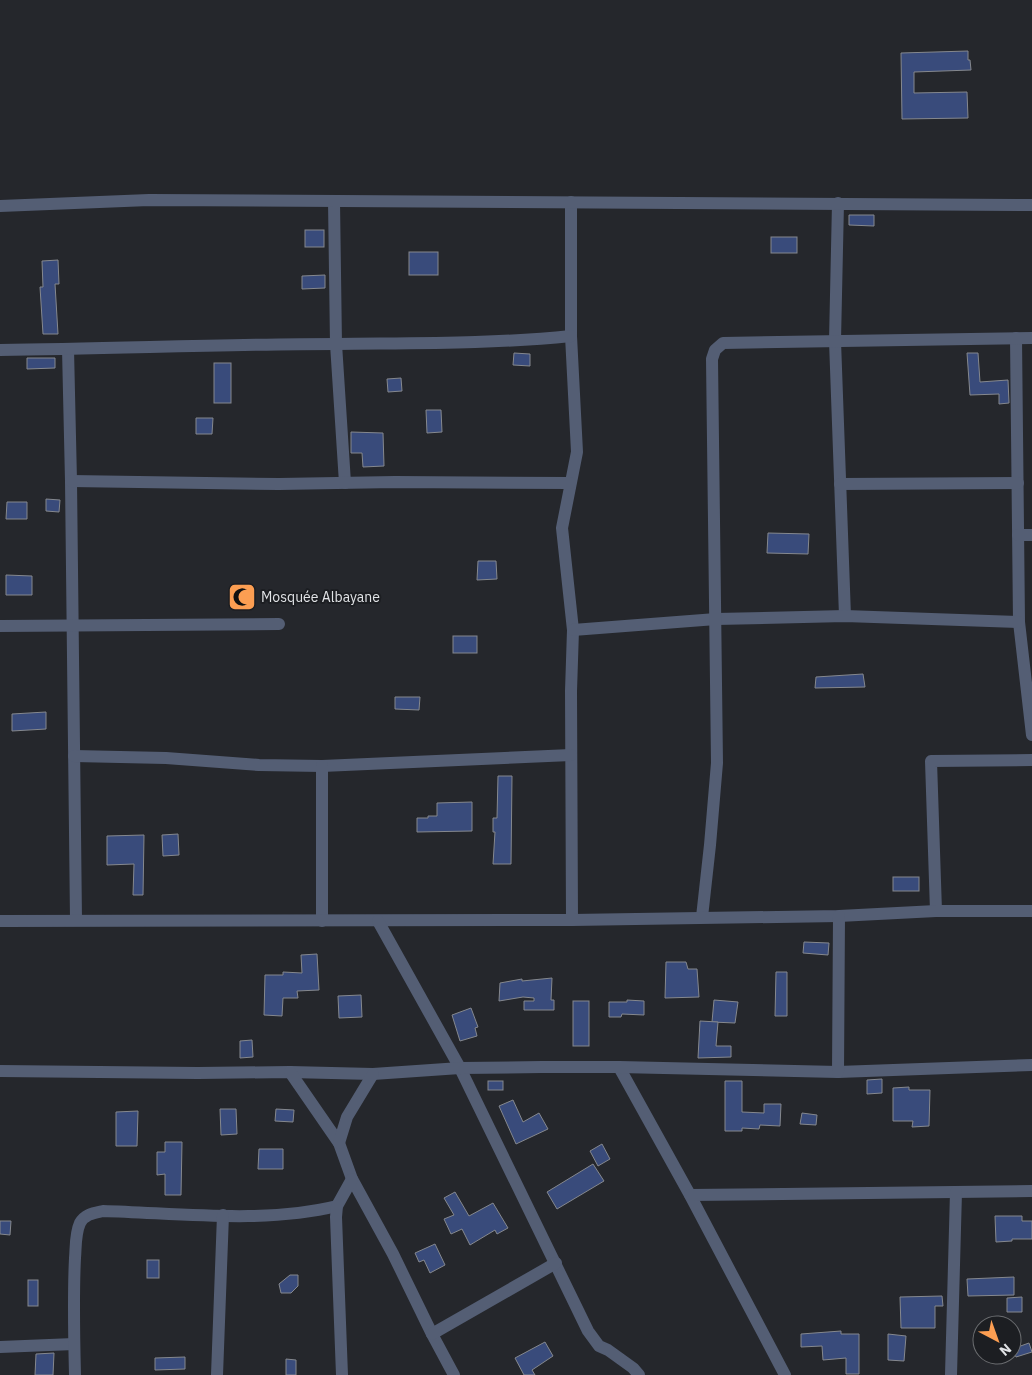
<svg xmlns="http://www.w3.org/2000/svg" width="1032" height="1375" viewBox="0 0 1032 1375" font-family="'IBM Plex Sans',sans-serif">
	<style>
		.building { fill: #394b7b; stroke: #85888e }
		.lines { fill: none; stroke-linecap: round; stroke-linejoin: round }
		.minor { stroke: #545e74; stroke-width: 12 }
		.labels { text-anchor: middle; stroke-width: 4; stroke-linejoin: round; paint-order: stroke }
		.poi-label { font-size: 14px; fill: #e1e3e6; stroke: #1c1e22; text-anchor: start }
	</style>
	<rect width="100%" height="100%" fill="#25272c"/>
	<g class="building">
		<path d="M968,51V60H970L971,70L914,72V93L967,92L968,118L902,119L901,53Z"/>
		<path d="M849,215H874V226L849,225Z"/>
		<rect x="305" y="230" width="19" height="17"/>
		<rect x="771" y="237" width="26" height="16"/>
		<rect x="409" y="252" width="29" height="23"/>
		<path d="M58,260L59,284H55L58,334H43L40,287H43L42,261Z"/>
		<path d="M325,275V288L302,289V276Z"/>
		<path d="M514,353L530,354V366L513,365Z"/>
		<path d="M967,353H978L980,382L1008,380L1009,403L999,404V394L970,395Z"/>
		<path d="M27,358H55V368L27,369Z"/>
		<rect x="214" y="363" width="17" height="40"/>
		<path d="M401,378L402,391L388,392L387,379Z"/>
		<path d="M426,410H441L442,432L427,433Z"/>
		<path d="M196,418H213L212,434H196Z"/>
		<path d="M351,432L383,433L384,466L363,467L362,453H351Z"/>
		<path d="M46,499L60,500L59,512L46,511Z"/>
		<path d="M7,502H27V519H6Z"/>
		<path d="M768,533L809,534L808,554L767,553Z"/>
		<path d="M478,561H496L497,579L477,580Z"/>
		<path d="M6,575L32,576V595H6Z"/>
		<rect x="453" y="636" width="24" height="17"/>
		<path d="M863,674L865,687L815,688L816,677Z"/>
		<path d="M395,697H420L419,710L395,709Z"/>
		<path d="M46,712V729L12,731V714Z"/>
		<path d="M498,776H512L511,864H493L495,832H493V818H497Z"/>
		<path d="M472,802V831L417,832V818H428V816H437V803Z"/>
		<path d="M178,834L179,855L163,856L162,835Z"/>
		<path d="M144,835L143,895H133L134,864L107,865V836Z"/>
		<rect x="893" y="877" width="26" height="14"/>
		<path d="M804,942L829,943L828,955L803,953Z"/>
		<path d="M317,954L319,990L297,991L298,998H283L282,1016L264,1015L265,975H283V972L302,973L301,955Z"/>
		<path d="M666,962H686L688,969H697L699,997L665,998Z"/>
		<path d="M776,972H787V1016H775Z"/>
		<path d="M552,978L551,1000H554V1010H524V1001H534V998L523,997L499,1001L500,983L522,979V981Z"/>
		<path d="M361,995L362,1017L339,1018L338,996Z"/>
		<path d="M627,1000L644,1001V1015L622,1014L621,1017H609V1002H627Z"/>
		<path d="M714,1000L738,1002L735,1023L712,1022Z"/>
		<rect x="573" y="1001" width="16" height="45"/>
		<path d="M471,1008L478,1027L475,1028L477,1036L460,1041L452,1015Z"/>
		<path d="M700,1021L718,1022L716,1046H731V1057L698,1058Z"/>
		<path d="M252,1040L253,1057L240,1058V1041Z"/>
		<path d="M882,1079V1093L867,1094V1080Z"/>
		<rect x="488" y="1081" width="15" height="9"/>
		<path d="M725,1081H742V1112L764,1113V1104H781L780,1126L760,1125L759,1129L742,1128V1131H725Z"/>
		<path d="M909,1087V1090H930L929,1126L912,1127L913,1121H893V1088Z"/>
		<path d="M513,1100L523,1122L539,1113L548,1129L516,1144L499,1106Z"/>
		<path d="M220,1109H236L237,1134L221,1135Z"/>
		<path d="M276,1109L294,1110L293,1122L275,1121Z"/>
		<path d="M138,1111L137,1146H116V1112Z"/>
		<path d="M802,1113L817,1115L816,1125L800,1124Z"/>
		<path d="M165,1142H182L181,1195H165V1174L157,1175V1152H165Z"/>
		<path d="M602,1144L610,1159L598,1166L590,1151Z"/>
		<path d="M259,1149H283V1169H258Z"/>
		<path d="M593,1164L604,1181L557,1209L547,1192Z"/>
		<path d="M455,1192L469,1216L493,1203L508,1228L497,1234L495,1230L470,1245L462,1229L451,1234L444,1219L454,1215L444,1198Z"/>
		<path d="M995,1216H1022V1221H1032V1239H1012V1241L996,1242Z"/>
		<path d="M0,1221H11L10,1235L0,1234Z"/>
		<path d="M435,1244L445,1265L430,1273L424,1260L419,1262L415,1253Z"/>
		<rect x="147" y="1260" width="12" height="18"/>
		<path d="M290,1275H298V1286L291,1293H281L279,1284Z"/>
		<path d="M1014,1277V1295L968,1296L967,1279Z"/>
		<rect x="28" y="1280" width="10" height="26"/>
		<path d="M942,1296L943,1306H935V1328H901L900,1297Z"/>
		<path d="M1022,1297V1312H1007V1298Z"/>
		<path d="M841,1331V1334H859V1374H846V1358L823,1360L822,1346L801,1347V1334Z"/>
		<path d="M888,1334L906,1336L904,1361L888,1360Z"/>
		<path d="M545,1342L553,1356L532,1370L535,1375H524L515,1358Z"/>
		<path d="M1029,1343L1032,1352L1016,1357L1012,1349Z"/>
		<path d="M54,1353L53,1375H35L36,1354Z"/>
		<path d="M185,1357V1369L155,1370V1358Z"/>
		<path d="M286,1359L296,1360V1375H286Z"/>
	</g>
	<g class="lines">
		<g class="minor">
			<path d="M334,201L336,344L345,483"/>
			<path d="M571,202V336L577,452L562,528L573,630L571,691L572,920"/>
			<path d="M838,203L835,341L845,616"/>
			<path d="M0,206L149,200L1032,205"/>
			<path d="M1016,338L1019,622L1032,735"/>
			<path d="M68,349L71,481L76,920"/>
			<path d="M0,350C112,349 225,344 337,344C415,343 493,344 571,336"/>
			<path d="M71,481L279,484L395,482L570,483"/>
			<path d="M840,484L1018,483"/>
			<path d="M1018,535H1032"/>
			<path d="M0,626L279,624"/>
			<path d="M573,630L716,619L845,616L1019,622"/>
			<path d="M74,756L166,758L259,765L322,766L571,755"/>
			<path d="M322,766V921"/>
			<path d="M936,911L931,761L1032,760"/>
			<path d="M702,917L710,845L717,763L712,359L715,350L723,343L1032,338"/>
			<path d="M0,921L572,920L839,916L936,911H1032"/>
			<path d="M378,921L460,1068L588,1331L599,1346L608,1350L633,1368L639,1375"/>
			<path d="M619,1067L690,1195L785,1375"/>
			<path d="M0,1071L198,1073L290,1072L373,1074L460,1068L542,1067H619L838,1072L1032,1065"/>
			<path d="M290,1072L339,1143L352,1179L393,1254L432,1334L454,1375"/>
			<path d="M838,1072L839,916"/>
			<path d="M339,1143L347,1117L373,1074"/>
			<path d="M690,1195L1032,1191"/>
			<path d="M432,1334L556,1263"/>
			<path d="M0,1347L74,1344"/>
			<path d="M75,1375C74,1336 73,1297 75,1258C76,1247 75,1234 80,1223C85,1214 94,1213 103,1211C178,1213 264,1224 337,1206"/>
			<path d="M217,1375L223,1215"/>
			<path d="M342,1375L336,1217L337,1206L352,1179"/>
			<path d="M951,1375L956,1192"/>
		</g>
	</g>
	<defs>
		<g id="mosque-square" transform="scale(1.4375)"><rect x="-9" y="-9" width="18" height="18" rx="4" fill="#fc9e52" stroke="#1c1e22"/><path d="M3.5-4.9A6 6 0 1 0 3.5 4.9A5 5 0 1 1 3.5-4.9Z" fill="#111"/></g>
	</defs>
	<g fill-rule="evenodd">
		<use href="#mosque-square" x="242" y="597"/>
	</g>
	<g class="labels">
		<g class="poi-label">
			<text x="261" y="602">Mosquée Albayane</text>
		</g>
	</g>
	<g transform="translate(997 1340) rotate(139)"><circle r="24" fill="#1c1e22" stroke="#6b6d70"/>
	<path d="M0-4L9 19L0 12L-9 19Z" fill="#fc9e52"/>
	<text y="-8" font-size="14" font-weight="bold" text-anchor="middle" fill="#e1e3e6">N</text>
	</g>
</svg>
